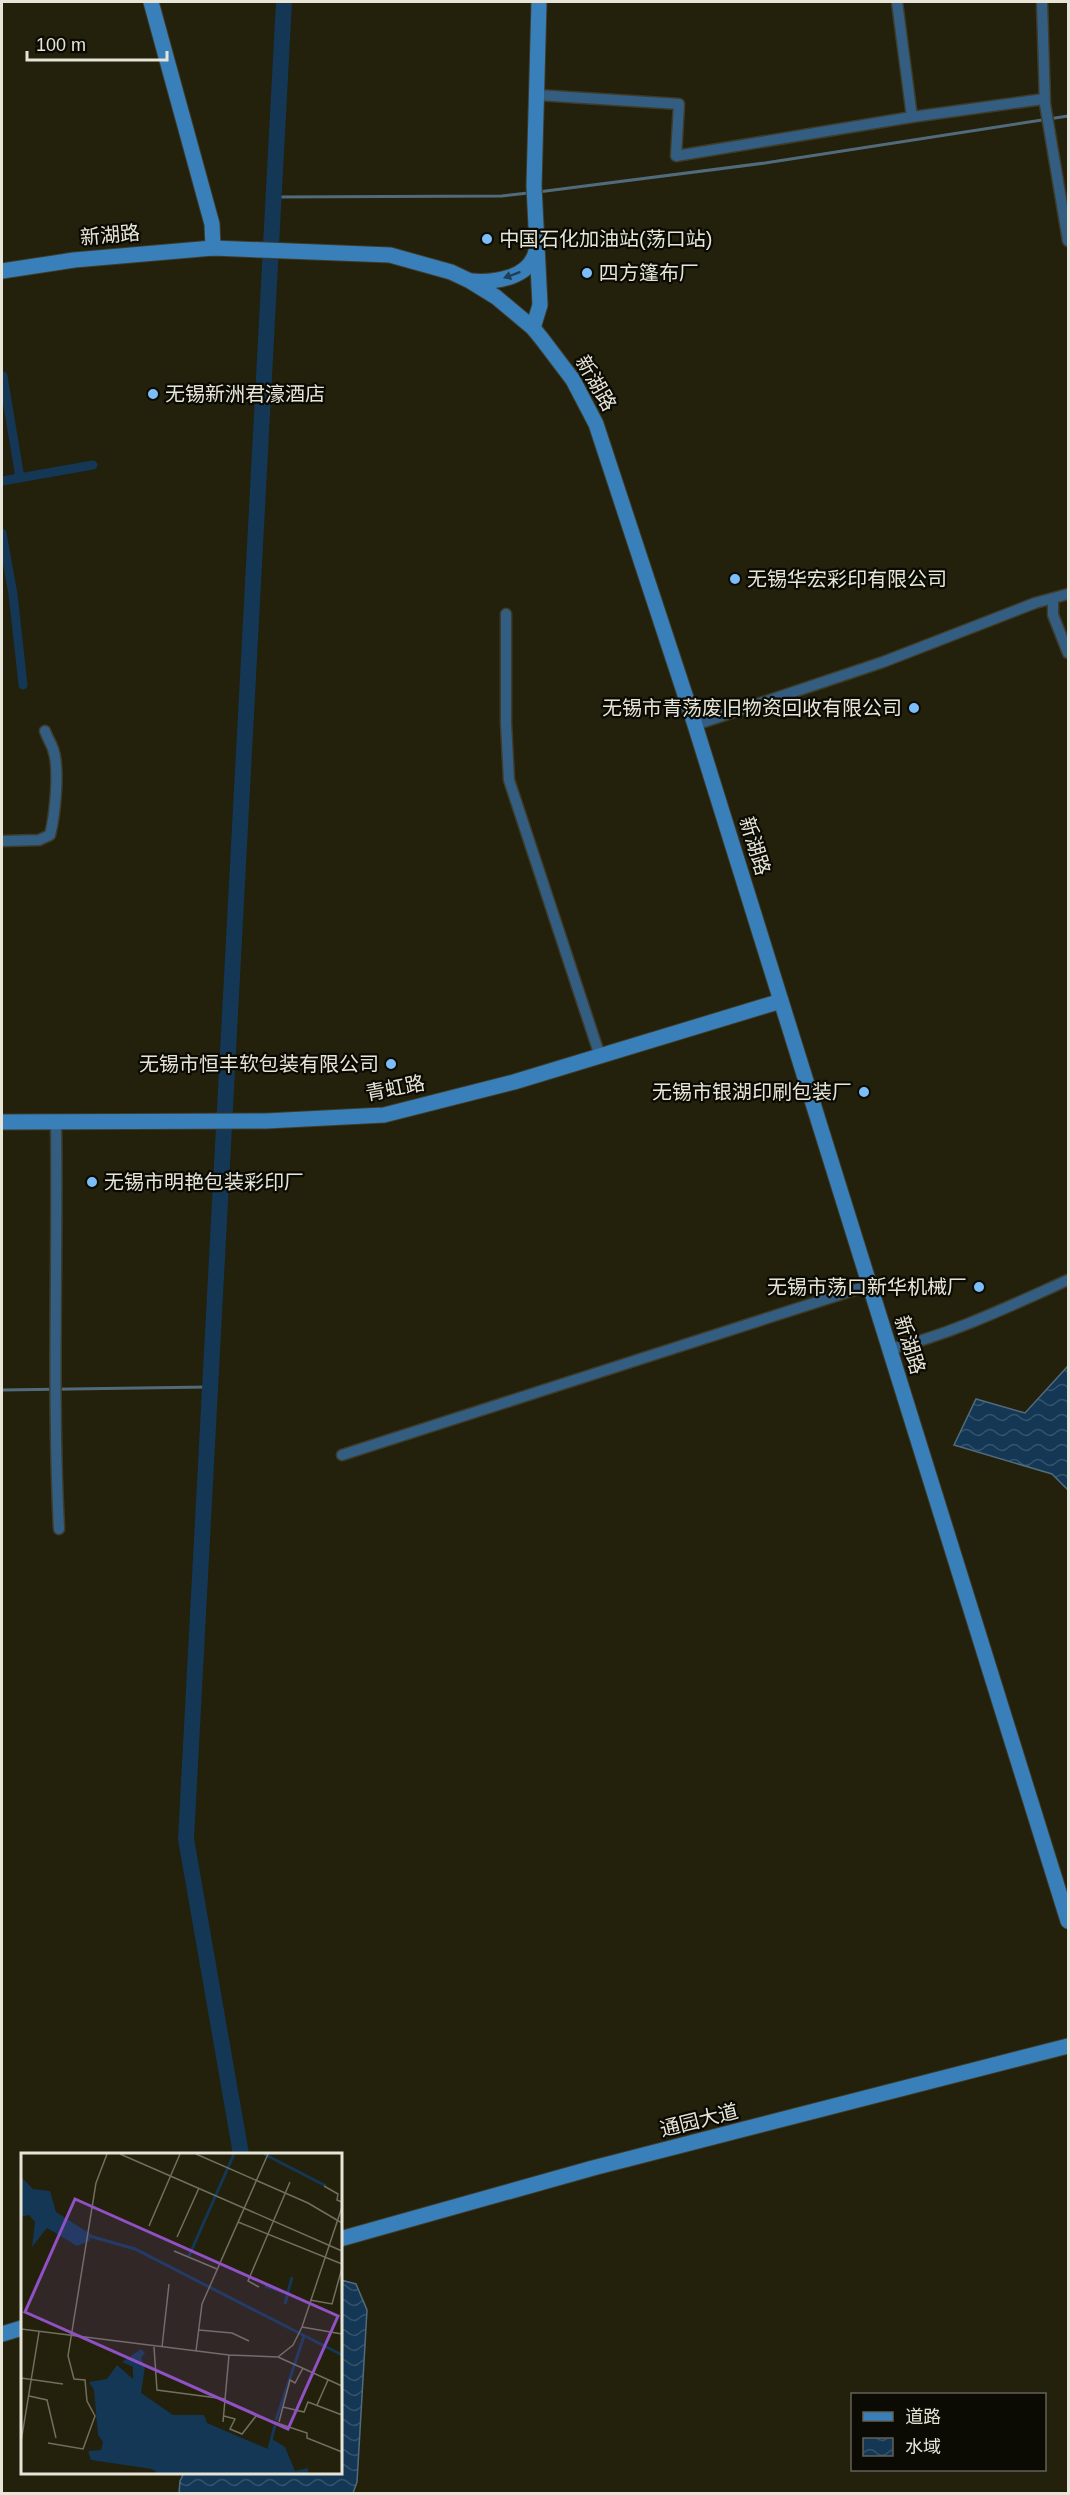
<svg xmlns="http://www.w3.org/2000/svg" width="1070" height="2495" viewBox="0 0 1070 2495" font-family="Helvetica,'Noto Sans SC',sans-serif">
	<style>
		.water { fill: url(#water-waves); stroke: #526b7c; stroke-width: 1.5 }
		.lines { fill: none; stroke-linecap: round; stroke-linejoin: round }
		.stream { stroke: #526b7c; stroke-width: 3 }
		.canal { stroke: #133754; stroke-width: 9 }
		.river { stroke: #133754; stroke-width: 16 }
		.street-casing { stroke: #3e3c29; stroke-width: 13 }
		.secondary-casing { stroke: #3e3c29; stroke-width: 17 }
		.street { stroke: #335e82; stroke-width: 10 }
		.secondary { stroke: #3980bb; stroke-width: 15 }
		.oneway { fill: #203f56 }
		.poi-dot { fill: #7cbef9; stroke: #0b0a03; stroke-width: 2 }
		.labels { text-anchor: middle; stroke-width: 4.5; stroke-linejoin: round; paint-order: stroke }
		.street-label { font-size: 20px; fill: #e6e5d8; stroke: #0b0a03 }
		.poi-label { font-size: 20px; fill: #e6e5d8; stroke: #0b0a03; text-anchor: start }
		.inset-river { fill: none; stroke: #133754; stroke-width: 3 }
		.inset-road { fill: none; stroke: #716f5e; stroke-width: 1.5 }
		.view { fill: #9051c4; fill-opacity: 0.15; stroke: #9051c4; stroke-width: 3 }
		.inset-edge { fill: none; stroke: #e6e5d8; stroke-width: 3 }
	</style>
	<defs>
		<pattern id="water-waves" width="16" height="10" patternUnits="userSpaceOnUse" patternTransform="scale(1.5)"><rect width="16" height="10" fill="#133754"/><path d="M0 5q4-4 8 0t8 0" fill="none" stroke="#35546c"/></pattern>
	</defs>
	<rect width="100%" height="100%" fill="#23200c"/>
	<g class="water">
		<path d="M1068,1366V1490L1052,1474L954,1445L976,1399L1025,1413Z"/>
		<path d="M341,2280L356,2284L367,2310L357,2482L353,2493H179L180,2481L184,2473L340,2472Z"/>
	</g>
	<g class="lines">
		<g class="stream">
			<path d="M538,192L765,163L1068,116"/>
			<path d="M275,197L502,196L528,193"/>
			<path d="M2,1390L208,1387"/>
		</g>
		<g class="canal">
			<path d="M3,376L20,478"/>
			<path d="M2,481L93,465"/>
			<path d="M2,533L13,594L23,685"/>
		</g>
		<path class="river" d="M241,2154L186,1839L284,2"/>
		<g class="street-casing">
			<g id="street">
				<path d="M897,2L912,117"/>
				<path d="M1042,2L1045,104L1068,241"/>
				<path d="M537,95L679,104L676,156L912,117L1044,99"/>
				<path d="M1053,599V615L1068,653"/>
				<path d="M506,614V723L509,780L600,1056"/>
				<path d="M695,725L883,662L1035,603L1068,594"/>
				<path d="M2,841L39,840L50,835C55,815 60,768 53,749C51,743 47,737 45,731"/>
				<path d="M56,1122C58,1258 52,1394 59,1529"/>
				<path d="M890,1349C950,1335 1012,1305 1068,1280"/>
				<path d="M342,1455L870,1285"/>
			</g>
		</g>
		<g class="secondary-casing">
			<g id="secondary">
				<path d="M151,2L212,224L213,248"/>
				<path d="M2,271L74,260L213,248L390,255L451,272L470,281L496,297L533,328L542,339L573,380L596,424L695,725L1068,1921"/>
				<path d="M471,281C495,283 530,278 536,251"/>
				<path d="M533,328L540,305L534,186L539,2"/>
				<path d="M2,1122L266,1121L384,1115L514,1082L781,1001"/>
				<path d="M340,2239L593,2168L1068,2046"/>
				<path d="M2,2334L22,2328"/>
			</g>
		</g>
		<use href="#street" class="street"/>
		<use href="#secondary" class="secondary"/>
	</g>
	<defs><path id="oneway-solid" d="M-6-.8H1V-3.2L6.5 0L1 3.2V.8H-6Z" transform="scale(1.5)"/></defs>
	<use class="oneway" href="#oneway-solid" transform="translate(512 275) rotate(160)"/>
	<g class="poi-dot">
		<circle cx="487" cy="239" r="6"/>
		<circle cx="587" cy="273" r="6"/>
		<circle cx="153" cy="394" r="6"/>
		<circle cx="735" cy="579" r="6"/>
		<circle cx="914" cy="708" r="6"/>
		<circle cx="391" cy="1064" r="6"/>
		<circle cx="864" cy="1092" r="6"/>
		<circle cx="92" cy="1182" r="6"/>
		<circle cx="979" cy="1287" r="6"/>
	</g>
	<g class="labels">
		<g class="street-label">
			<text transform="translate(110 235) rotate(-5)" y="7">新湖路</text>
			<text transform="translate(596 383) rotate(60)" y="7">新湖路</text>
			<text transform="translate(755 846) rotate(73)" y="7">新湖路</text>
			<text transform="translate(395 1088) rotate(-11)" y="7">青虹路</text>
			<text transform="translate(910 1345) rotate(73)" y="7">新湖路</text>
			<text transform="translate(699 2120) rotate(-14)" y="7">通园大道</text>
		</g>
		<g class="poi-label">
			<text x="499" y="246">中国石化加油站(荡口站)</text>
			<text x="599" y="280">四方篷布厂</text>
			<text x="165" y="401">无锡新洲君濠酒店</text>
			<text x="747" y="586">无锡华宏彩印有限公司</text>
			<text x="902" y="715" text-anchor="end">无锡市青荡废旧物资回收有限公司</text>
			<text x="379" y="1071" text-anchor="end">无锡市恒丰软包装有限公司</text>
			<text x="852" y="1099" text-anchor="end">无锡市银湖印刷包装厂</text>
			<text x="104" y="1189">无锡市明艳包装彩印厂</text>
			<text x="967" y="1294" text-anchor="end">无锡市荡口新华机械厂</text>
		</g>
	</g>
	<g transform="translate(21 2153)">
		<rect width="321" height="321" fill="#23200c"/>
		<path d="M0,24L12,36L29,38L35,59L71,82L68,88L56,93L26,75L11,94L14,69L8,62L0,64ZM120,196L124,200L120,205L124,214L120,240L152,262H183L186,270L247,296L251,286L264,294L274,318L287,315V320H137L131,316L70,307L67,298L80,297L82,289L77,282L73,237L68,229L86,226L96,212L112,226V214L101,209Z" fill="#133754"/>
		<path class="inset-river" d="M243,1L305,33M65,82L114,96L321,202M168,103L213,1M244,133L266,140M264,151L271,124M255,267L283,183M248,296L254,272"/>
		<path class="inset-road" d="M99,1L321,98M175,1L287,50L321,70M303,33L317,41L316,47L321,49M217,69L321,111M128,73L159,1M156,84L178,35M153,98L196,116M238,134L227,128L269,29M289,147L311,151L321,115M281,174L321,181M0,176L208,202L257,204L272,192L281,174L321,54M178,177L211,180L228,188M133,194L136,237L204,246M141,194L148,131M175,198L181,151L247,1M257,204L321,233M0,225L42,231M8,243L26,247L35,285M296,252L307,227M262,254L283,259L287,249L321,262M203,263L214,266L209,276L221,281L235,263L286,280V285L321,299M202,269L208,202M258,269L269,227L274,230L282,215M0,289L18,179M27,290L62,296L74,263L66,248L64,227L53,226L47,203L75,30L86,1"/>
		<path class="view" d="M54,46L317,163L267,276L4,159Z"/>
		<rect width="321" height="321" class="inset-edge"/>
	</g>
	<rect width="1070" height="2495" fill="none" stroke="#e6e5d8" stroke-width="6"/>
	<rect x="851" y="2393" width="195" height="78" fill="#0b0a03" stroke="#636258" stroke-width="1.5"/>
	<rect x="863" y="2412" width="30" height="9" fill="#3980bb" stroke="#636258" stroke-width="1.5"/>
	<text x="905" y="2423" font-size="18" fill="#e6e5d8">道路</text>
	<rect x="863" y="2438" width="30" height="18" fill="url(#water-waves)" stroke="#636258" stroke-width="1.5"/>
	<text x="905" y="2453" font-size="18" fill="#e6e5d8">水域</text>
	<path d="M27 51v9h140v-9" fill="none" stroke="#e6e5d8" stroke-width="3"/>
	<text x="36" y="51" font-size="18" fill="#e6e5d8" stroke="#0b0a03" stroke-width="4.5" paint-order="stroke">100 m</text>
</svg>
